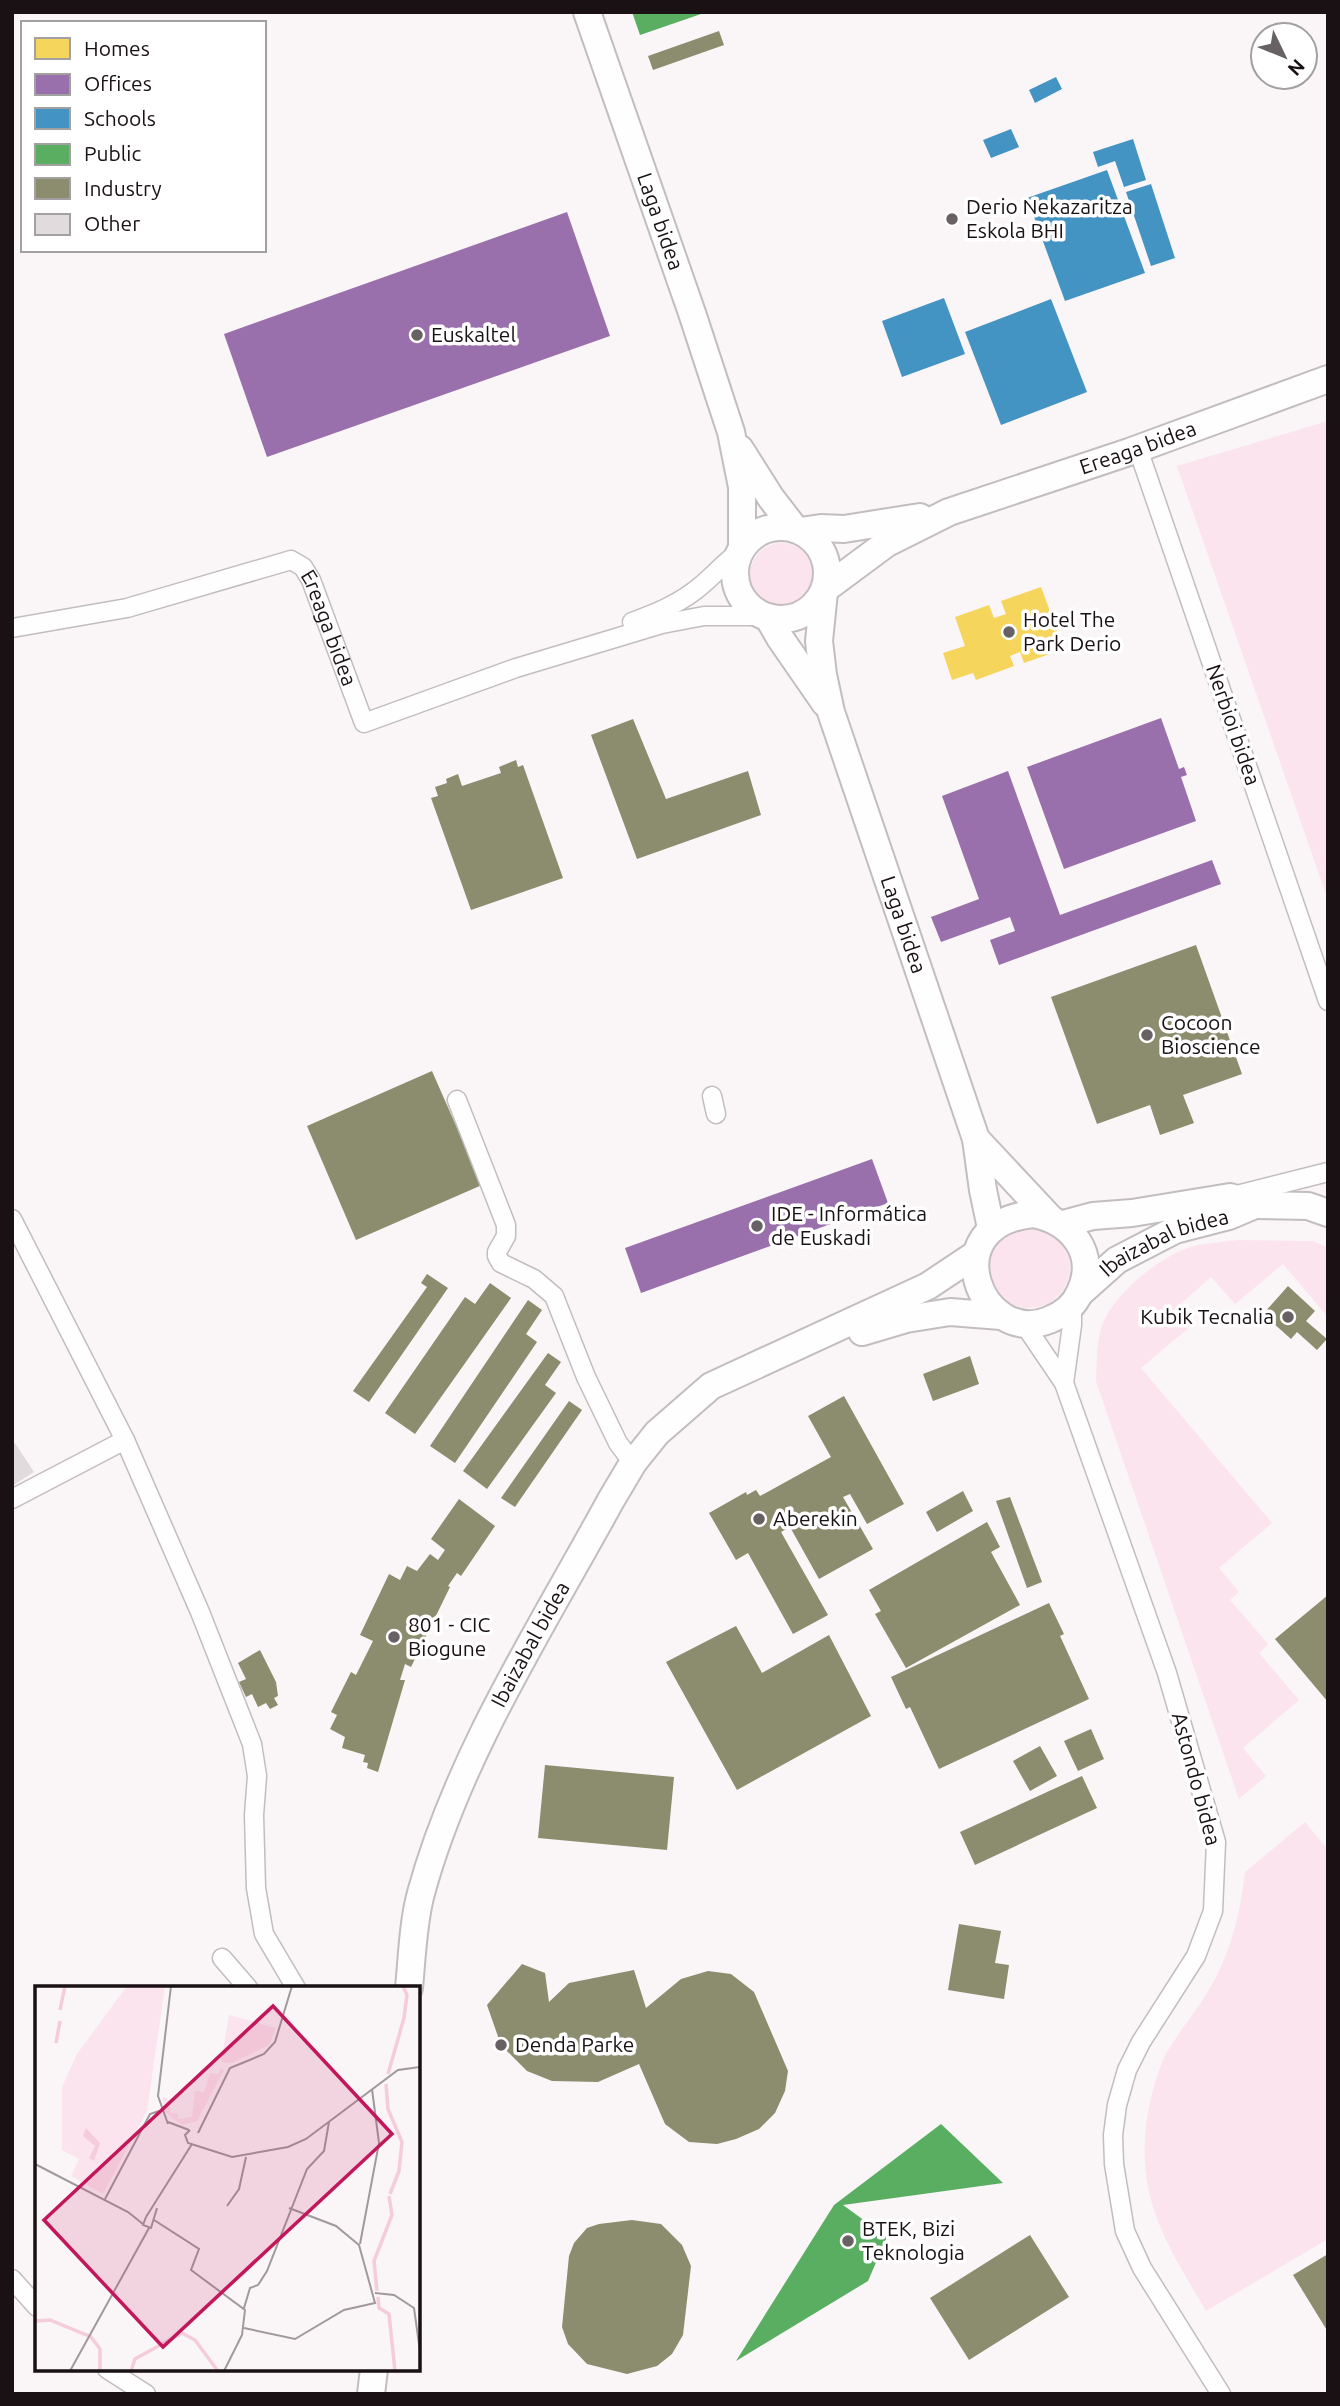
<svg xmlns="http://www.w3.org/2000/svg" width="1340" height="2406" viewBox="0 0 1340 2406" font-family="Ubuntu,sans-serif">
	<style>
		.green { fill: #fbe4ed }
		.homes { fill: #f6d55c }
		.offices { fill: #9970ab }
		.schools { fill: #4393c3 }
		.public { fill: #5aae61 }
		.industry { fill: #8c8c6e }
		.building { fill: #e1dbdd }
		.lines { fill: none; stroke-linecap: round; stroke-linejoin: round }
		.street-casing { stroke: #c3bdbf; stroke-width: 21 }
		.secondary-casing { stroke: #c3bdbf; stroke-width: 30 }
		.street { stroke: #fefefe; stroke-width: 18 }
		.secondary { stroke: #fefefe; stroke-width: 26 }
		.poi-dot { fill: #686163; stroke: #fff; stroke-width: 2.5 }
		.labels { text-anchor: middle; stroke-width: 7; stroke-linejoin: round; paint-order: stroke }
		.poi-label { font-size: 21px; fill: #191114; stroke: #fff; text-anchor: start }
		.street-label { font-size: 21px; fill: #191114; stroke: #fff }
		.inset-river { fill: none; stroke: #f4ccdb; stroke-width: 3.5 }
		.inset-road { fill: none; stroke: #a09a9c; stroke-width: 2 }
		.view { fill: #c2185b; fill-opacity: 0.15; stroke: #c2185b; stroke-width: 3.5 }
		.inset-edge { fill: none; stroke: #191114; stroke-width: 3.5 }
	</style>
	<rect width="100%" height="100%" fill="#faf5f7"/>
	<g class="green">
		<path d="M1328,421V900L1177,466Z"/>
		<circle cx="782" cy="575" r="32"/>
		<circle cx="1029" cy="1267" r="41"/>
		<path d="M1238,1240L1313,1241L1328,1248V1317L1283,1264L1235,1304L1211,1277L1177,1307L1192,1325L1141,1368L1272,1523L1219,1568L1239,1592L1230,1600L1268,1644L1259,1653L1299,1700L1243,1748L1266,1776L1239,1799L1096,1381C1097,1363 1096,1343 1102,1326C1113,1294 1161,1255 1194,1246C1208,1243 1224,1242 1238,1240Z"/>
		<path d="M1305,1822L1328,1850V2239L1206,2311C1165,2241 1134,2196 1148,2112C1152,2093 1157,2073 1165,2056C1177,2034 1194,2014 1207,1993C1230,1957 1240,1915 1245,1872Z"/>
	</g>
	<path class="homes" d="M1041,587L1064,649L1024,663L1020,652L1010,656L1014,666L976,680L973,673L952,680L943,653L965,646L955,617L989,605L994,618L1006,614L1001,601Z"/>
	<g class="offices">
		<path d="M567,212L610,336L267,457L224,334Z"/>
		<path d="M1161,718L1179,769L1184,767L1187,775L1181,777L1196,821L1064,869L1027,767Z"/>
		<path d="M1008,771L1060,915L1212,860L1221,884L999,965L990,940L1015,931L1010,917L941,942L931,917L979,899L942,796Z"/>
		<path d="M872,1159L888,1203L641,1293L625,1248Z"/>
	</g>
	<g class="schools">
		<path d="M1056,77L1062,89L1035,103L1029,90Z"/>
		<path d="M1011,129L1019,147L991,158L983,140Z"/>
		<path d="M1133,139L1146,180L1124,187L1115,161L1098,167L1093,152Z"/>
		<path d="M1107,170L1145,273L1065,301L1027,198Z"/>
		<path d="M1151,184L1175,258L1151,266L1126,192Z"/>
		<path d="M944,298L965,354L902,377L882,321Z"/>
		<path d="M1051,299L1087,392L1001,425L965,332Z"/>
	</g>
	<g class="public">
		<path d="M632,12H703L704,13L640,35Z"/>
		<path d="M941,2124L1003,2183L843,2205L887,2237L868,2281L736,2361L834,2205Z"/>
	</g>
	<g class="industry">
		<path d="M719,31L724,45L653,70L648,56Z"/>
		<path d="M633,719L666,799L748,771L761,815L637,859L591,735Z"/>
		<path d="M516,760L518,767L523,765L563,878L471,910L431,798L438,796L435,787L447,783L446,779L458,774L462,786L501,773L499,767Z"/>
		<path d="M1196,945L1242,1074L1183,1095L1194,1123L1160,1135L1150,1105L1097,1124L1051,997Z"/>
		<path d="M432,1071L482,1185L356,1240L307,1126Z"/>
		<path d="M427,1274L448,1288L369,1402L353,1391L427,1287L421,1283Z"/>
		<path d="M490,1283L511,1298L415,1434L385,1413L465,1297L475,1304Z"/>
		<path d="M1288,1286L1315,1311L1306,1321L1327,1339L1317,1350L1297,1332L1291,1339L1263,1314Z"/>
		<path d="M528,1300L542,1310L526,1334L537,1342L455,1463L430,1446Z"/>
		<path d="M548,1353L561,1362L545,1385L556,1393L487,1489L463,1471Z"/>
		<path d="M970,1356L979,1384L933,1401L923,1374Z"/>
		<path d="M844,1396L904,1504L867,1524L850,1494L843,1497L873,1549L819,1579L790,1527L781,1532L828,1615L793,1634L748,1553L736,1560L709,1513L746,1492L747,1495L756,1490L760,1496L831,1457L808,1416Z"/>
		<path d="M569,1401L582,1410L515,1507L501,1498Z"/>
		<path d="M963,1491L973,1511L937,1532L926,1512Z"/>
		<path d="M1010,1497L1042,1582L1027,1588L996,1501Z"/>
		<path d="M459,1499L495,1526L461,1576L457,1573L448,1586L450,1587L411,1667L405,1664L400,1680H405L378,1772L367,1768L368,1763L363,1762L365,1755L342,1748L345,1737L330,1729L337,1715L331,1712L351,1672L356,1675L373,1641L360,1635L389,1574L400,1580L407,1566L417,1571L430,1554L438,1560L445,1550L431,1539Z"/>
		<path d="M987,1522L1000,1547L991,1552L1020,1605L906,1668L875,1614L881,1611L869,1590Z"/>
		<path d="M1328,1595V1702L1275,1639Z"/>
		<path d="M1049,1603L1064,1634L1060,1636L1089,1699L939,1769L910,1707L906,1709L891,1677Z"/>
		<path d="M736,1626L762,1673L829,1635L871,1716L737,1790L666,1662Z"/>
		<path d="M260,1650L276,1682L278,1696L274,1698L278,1705L270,1709L266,1703L258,1707L252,1694L246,1697L239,1682L246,1679L238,1663Z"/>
		<path d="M1091,1729L1104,1759L1078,1771L1064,1741Z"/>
		<path d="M1040,1746L1057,1776L1030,1791L1013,1761Z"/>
		<path d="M545,1765L674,1777L667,1850L538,1838Z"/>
		<path d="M1082,1776L1097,1808L975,1865L960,1832Z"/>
		<path d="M959,1924L1001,1931L995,1963L1009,1965L1004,1999L948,1990Z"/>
		<path d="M522,1964L545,1973L549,2002L569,1983L634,1970L646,2008L681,1979L708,1971L731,1974L754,1992L788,2071L785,2091L775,2113L759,2129L736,2139L717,2144L689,2142L665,2124L639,2064L598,2082L552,2081L527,2071L501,2045L487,2005Z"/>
		<path d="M632,2220L661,2224L682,2245L691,2266L683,2335L672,2354L657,2366L627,2374L587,2364L568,2344L562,2327L569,2256L574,2243L587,2228L599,2224Z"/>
		<path d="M1030,2235L1069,2297L969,2360L930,2298Z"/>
		<path d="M1328,2254V2332L1293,2275Z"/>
	</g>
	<path class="building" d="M15,1443L34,1472L12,1486V1445Z"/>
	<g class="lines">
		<g class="street-casing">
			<g id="street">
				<path d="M1138,449L1328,1001"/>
				<path d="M632,622C654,614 674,606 693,592C710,580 723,563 740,551"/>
				<path id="s1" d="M12,628L127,608L291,560L303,567L311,580L364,723L516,668L662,624L704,616H764"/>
				<path d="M712,1096L716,1114"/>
				<path d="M457,1100L506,1225V1236L497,1252V1256L501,1263L534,1279L554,1296L586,1377L618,1443L633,1463"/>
				<path d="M1233,1196L1328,1172"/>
				<path d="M12,1219L125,1440L200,1612L252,1744L257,1776L254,1815L256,1888L264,1934L296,1988"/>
				<path d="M1024,1324L1064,1383L1167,1673L1216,1842L1213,1911L1196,1956L1141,2042L1127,2070L1117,2105L1113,2135L1114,2164L1125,2231L1142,2268L1221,2394"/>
				<path d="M1064,1383L1072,1325V1305"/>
				<path d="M12,1499L125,1440"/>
				<path d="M222,1958L248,1988"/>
				<path d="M12,2279L37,2307"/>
				<path d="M107,2369L146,2394"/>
			</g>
		</g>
		<g class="secondary-casing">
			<g id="secondary">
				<path id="s2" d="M587,12L692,313L731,432L742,487V548"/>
				<path d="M740,449L771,498L795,529"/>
				<circle cx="781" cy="573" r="46"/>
				<path d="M800,531L821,528L844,529L920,517"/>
				<path id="s3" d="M825,589L887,543L949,512L1129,452L1328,379"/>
				<path id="s4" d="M824,592L819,641L823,675L831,712L976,1139L983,1190L991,1228"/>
				<path d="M768,617L780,638L825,703"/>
				<path d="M976,1139L1049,1217"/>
				<path d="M1033,1214C1071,1221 1098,1253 1080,1292C1074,1306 1062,1315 1049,1320C981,1348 932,1224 1033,1214Z"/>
				<path d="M1063,1224L1093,1216L1132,1213L1230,1197L1255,1205L1308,1206L1328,1213"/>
				<path id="s5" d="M1080,1293L1117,1260L1175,1230L1229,1216L1255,1205"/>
				<path d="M862,1332L906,1319L950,1312L1001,1316"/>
				<path id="s6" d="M409,1988C412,1957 413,1922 421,1893C459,1754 543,1625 611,1500L633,1463L657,1433L711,1386L928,1286L976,1254"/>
				<path d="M371,2394L374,2369"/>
			</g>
		</g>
		<use href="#street" class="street"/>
		<use href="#secondary" class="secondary"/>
	</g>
	<g class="poi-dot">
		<circle cx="952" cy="219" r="7"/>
		<circle cx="417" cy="335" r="7"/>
		<circle cx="1009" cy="632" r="7"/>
		<circle cx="1147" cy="1035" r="7"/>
		<circle cx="757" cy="1226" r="7"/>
		<circle cx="1288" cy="1317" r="7"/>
		<circle cx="759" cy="1519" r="7"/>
		<circle cx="394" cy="1637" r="7"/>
		<circle cx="501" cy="2045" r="7"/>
		<circle cx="848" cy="2241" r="7"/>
	</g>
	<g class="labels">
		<g class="poi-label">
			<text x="966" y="214">Derio Nekazaritza<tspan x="966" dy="24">Eskola BHI</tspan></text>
			<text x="431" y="342">Euskaltel</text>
			<text x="1023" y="627">Hotel The<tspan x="1023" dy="24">Park Derio</tspan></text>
			<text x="1161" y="1030">Cocoon<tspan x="1161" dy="24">Bioscience</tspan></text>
			<text x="771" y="1221">IDE - Informática<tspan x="771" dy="24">de Euskadi</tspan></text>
			<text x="1274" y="1324" text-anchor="end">Kubik Tecnalia</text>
			<text x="773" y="1526">Aberekin</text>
			<text x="408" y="1632">801 - CIC<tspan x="408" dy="24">Biogune</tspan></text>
			<text x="515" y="2052">Denda Parke</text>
			<text x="862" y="2236">BTEK, Bizi<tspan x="862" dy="24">Teknologia</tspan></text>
		</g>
		<g class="street-label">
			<text dy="7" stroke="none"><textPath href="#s2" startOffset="222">Laga bidea</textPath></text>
			<text dy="7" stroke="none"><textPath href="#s3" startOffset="346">Ereaga bidea</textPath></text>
			<text dy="7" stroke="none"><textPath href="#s1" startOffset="368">Ereaga bidea</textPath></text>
			<text transform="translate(1233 725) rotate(71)" y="7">Nerbioi bidea</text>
			<text dy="7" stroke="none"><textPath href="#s4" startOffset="346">Laga bidea</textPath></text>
			<text dy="7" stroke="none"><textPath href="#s5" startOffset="100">Ibaizabal bidea</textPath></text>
			<text dy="7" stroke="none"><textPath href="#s6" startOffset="368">Ibaizabal bidea</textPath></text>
			<text transform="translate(1196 1779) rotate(75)" y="7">Astondo bidea</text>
		</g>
	</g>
	<g transform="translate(35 1986)">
		<rect width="385" height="385" fill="#faf5f7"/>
		<path d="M92,0H130L112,125L68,208L36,190L44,173L27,164V101L42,68ZM194,29L241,42L234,59L196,77L186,76ZM185,83L189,84L162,135L147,139L130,126L127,111L136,114L135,127L143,128L142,133L157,131L160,105L169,106L175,87L184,88Z" fill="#fbe4ed"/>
		<path d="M51,142L65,157L59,175L54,172L60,160L48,150Z" fill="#f4ccdb"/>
		<path class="inset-river" d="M25,24L30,0M21,57L25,35M353,88L369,32L372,9L368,0M351,98L353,123L367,156L364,185L355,208M342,305L339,275L357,229L354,210M343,311L344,322L354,328L360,385M0,335L15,334L56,351L65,363V385M96,385L100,373L147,347L160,354L183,385"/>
		<path class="inset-road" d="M133,136L154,144M133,138L123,110L136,0M155,144L150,149L153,157L197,171L253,161L271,153L363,84L385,81M163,147L195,82L229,68L240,56L257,0M0,178L93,226L108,238M70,213L115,128L124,125M192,220L204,203L211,171M111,231L157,158M111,231L108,239L116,242L122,222M119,234L164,263L156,284L210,324L207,349L189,385M325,258L344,157L337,103M340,307L359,309L379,322L385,365M209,322L215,302L223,299L232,285L272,183L289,165L294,136M209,342L260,353L309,324L340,317L324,259L301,240L254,222M35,385L114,242"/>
		<path class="view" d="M238,20L357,148L128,361L9,234Z"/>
		<rect width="385" height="385" class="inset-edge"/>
	</g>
	<rect width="1340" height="2406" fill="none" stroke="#191114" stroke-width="28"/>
	<rect x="21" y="21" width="245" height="231" fill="#ffffff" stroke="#a3a0a1" stroke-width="2"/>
	<rect x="35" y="38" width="35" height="21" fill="#f6d55c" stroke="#a3a0a1" stroke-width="2"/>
	<text x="84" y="56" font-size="21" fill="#191114">Homes</text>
	<rect x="35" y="74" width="35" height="21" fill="#9970ab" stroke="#a3a0a1" stroke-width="2"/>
	<text x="84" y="91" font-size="21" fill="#191114">Offices</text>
	<rect x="35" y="108" width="35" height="21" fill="#4393c3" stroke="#a3a0a1" stroke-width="2"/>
	<text x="84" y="126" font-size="21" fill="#191114">Schools</text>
	<rect x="35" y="144" width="35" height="21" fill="#5aae61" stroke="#a3a0a1" stroke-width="2"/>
	<text x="84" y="161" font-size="21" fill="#191114">Public</text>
	<rect x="35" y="178" width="35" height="21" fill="#8c8c6e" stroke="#a3a0a1" stroke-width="2"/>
	<text x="84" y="196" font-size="21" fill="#191114">Industry</text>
	<rect x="35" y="214" width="35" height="21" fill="#e1dbdd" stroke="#a3a0a1" stroke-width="2"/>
	<text x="84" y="231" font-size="21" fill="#191114">Other</text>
	<g transform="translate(1284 56) rotate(133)"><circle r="33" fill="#ffffff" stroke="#a3a0a1" stroke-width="2"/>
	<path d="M0-5L12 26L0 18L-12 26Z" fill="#686163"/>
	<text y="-10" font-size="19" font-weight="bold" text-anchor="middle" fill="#191114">N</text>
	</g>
</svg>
